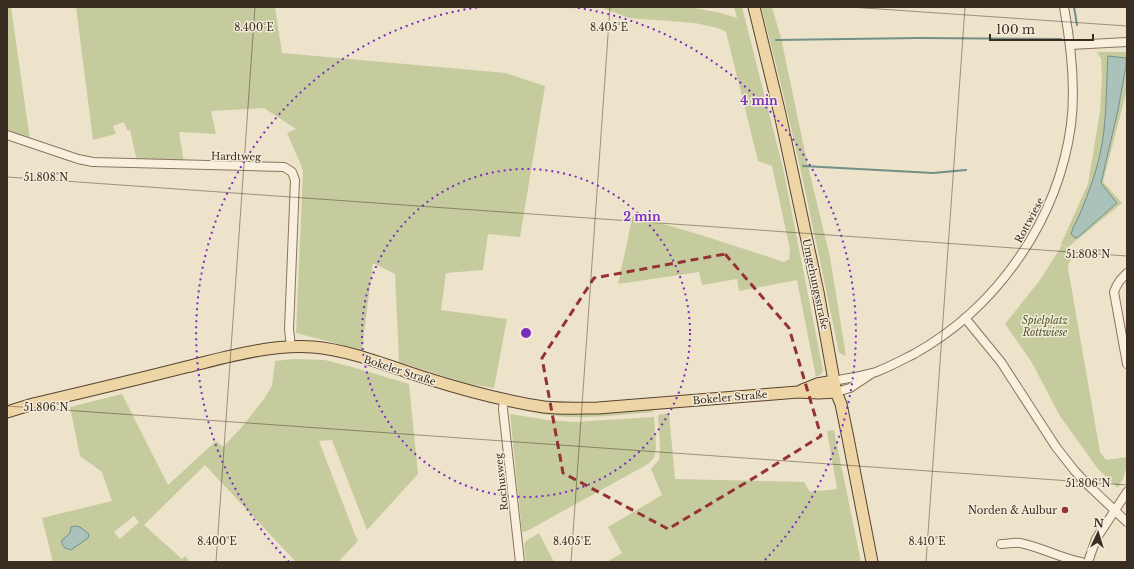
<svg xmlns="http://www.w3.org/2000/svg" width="1134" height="569" viewBox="0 0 1134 569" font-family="'Libre Baskerville',serif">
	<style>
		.green { fill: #c6cb9e; fill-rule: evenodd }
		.water { fill: #aac2ba; stroke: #719088 }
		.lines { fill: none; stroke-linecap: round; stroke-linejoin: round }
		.stream { stroke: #719088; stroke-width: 2 }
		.minor-casing { stroke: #89755f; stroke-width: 10 }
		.major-casing { stroke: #574333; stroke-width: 13 }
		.minor { stroke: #f8efdd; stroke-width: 8 }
		.major { stroke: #edd5a5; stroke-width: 11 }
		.marked { fill: none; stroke: #953234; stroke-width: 3; stroke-dasharray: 8 5; stroke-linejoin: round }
		.ticks { fill: none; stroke: #3a2d22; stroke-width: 1; stroke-opacity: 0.45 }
		.ring { fill: none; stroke: #7b2cbf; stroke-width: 2; stroke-dasharray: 2 4 }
		.poi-dot { fill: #953234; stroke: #f4ecd9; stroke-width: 1.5 }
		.labels { text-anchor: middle; stroke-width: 3; stroke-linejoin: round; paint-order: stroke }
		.street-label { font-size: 10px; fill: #3a2d22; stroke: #f4ecd9 }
		.park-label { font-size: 10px; font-style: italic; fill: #4b5529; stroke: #f4ecd9 }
		.poi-label { font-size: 10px; fill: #3a2d22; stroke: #f4ecd9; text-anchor: end }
		.ticks-label { font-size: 10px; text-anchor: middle; fill: #3a2d22; stroke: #f4ecd9; stroke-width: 3; stroke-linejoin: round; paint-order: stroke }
		.centre { fill: #7b2cbf; stroke: #f4ecd9; stroke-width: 2 }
		.ring-label { font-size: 12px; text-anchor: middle; font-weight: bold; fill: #7b2cbf; stroke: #f4ecd9; stroke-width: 3; stroke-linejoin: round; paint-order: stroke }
	</style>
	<rect width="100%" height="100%" fill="#ede2ca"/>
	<g class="green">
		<path d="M7,7H11L30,140L7,132Z"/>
		<path d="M76,7H275L282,53L506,73L545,86L520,237L488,234L483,270L446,273L441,310L507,319L494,388L468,384L399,362L395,274L373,263L362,350L296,333L303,172L301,165L287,133L296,129L264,108L211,111L216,134L179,132L184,162L137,161L130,130H127L124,122L113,126L116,134L93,140Z"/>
		<path d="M600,7H679L695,8L721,13L737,18L734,7H742L783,168L823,370L821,374L816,377L797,280L739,291L737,279L702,285L699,272L618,284L633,215L698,234L784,262L789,259L790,249L772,166L758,161L726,32L718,28L695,23L629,18Z"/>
		<path d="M761,7H772L781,38L807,162L830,257L846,356L839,353C815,237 792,121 761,7Z"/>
		<path d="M1097,52H1127V89L1103,182L1122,203L1067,248L1061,244L1088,184L1100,112L1102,76L1101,59ZM1108,57L1126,58V66L1118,110L1101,183L1117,203L1077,238L1072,231C1085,207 1096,179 1101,152C1107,121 1106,88 1108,57Z"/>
		<path d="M1062,245L1075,256C1070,259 1069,262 1068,268L1100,452L1106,460L1127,457C1127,469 1124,478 1118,488L1098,469L1060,416L1031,361L1005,324L1040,280Z"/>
		<path d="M294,359L325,360L352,367L409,384L418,474L367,530L332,440L319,441L355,535L358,541L338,562H296L205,465L144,525L182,559L185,556L190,562H53L42,518L112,501L102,472L80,456L70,407L122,394L168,485L216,441L223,447L241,428L264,399L272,386L275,361ZM134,516L139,522L120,539L114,532Z"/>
		<path d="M510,406L649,408L654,412C626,414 597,418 568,417C548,416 528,411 508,407Z"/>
		<path d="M669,413L675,479L804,482L810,492L837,489L827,431L834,430L861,562H607L622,553L608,527L662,495L651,469L659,460L660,448L658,415Z"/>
		<path d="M510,414L548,420L574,422L654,417L656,448L654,458L648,464L527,531L522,532Z"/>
		<path d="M539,533L554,562H526L524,546L526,541Z"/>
	</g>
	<g class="water">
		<path d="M1108,56L1126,58V66L1118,110L1101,183L1117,203L1077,238L1074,237L1071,234C1073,226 1079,217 1082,209C1089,191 1096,173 1100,154C1107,124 1106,87 1108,56Z"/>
		<path d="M75,526L80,527L89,534L88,538L71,550L65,548L62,544V540C67,536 71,534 71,527Z"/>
	</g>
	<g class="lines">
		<g class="stream">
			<path d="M1074,7L1077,25"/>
			<path d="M776,40L918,38L1061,39"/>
			<path d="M803,166L933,173L966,170"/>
		</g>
		<g class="minor-casing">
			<g id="minor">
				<path d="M1070,45L1127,42"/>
				<path d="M7,135L78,159L93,162L284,167L292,172L295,180L289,329L291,347"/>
				<path d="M1127,273C1121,279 1117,283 1114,292L1127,364"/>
				<path d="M965,318L1001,362L1056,447L1074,470L1087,484L1127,522"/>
				<path d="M834,381C848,378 862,376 876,372C889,367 902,360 914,354C998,307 1058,220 1071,125C1076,86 1071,45 1064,7"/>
				<path d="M836,392L850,388L871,374"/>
				<path d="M504,399L503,409L520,562"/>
				<path d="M1001,544C1007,544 1014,542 1020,543C1041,547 1060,558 1081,562"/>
				<path d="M1088,562L1096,539L1127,492"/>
			</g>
		</g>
		<g class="major-casing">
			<g id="major">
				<path d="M754,7L780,114L818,292L836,392L841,404L848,438L872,562"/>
				<path d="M802,390L817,384L834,381"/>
				<path d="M7,412L33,404C84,392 135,380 186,367C227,357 270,344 313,347C351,350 393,368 429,379C467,391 505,401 544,407C562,409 580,408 598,408L798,392L819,393L836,392"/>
			</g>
		</g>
		<use href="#minor" class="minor"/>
		<use href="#major" class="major"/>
	</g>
	<path class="marked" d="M725,254L789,328L821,436L757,476L668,529L563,473L542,358L594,278Z"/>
	<path class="ticks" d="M850,7L1127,26M7,177L1127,256M7,406L1127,485M216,562L255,7M571,562L610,7M926,562L965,7"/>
	<g class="ring">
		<circle cx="526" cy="333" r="164"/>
		<path d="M289 562A329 329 0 0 1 480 7M572 7A329 329 0 0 1 763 562"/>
	</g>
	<circle class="poi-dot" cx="1065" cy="510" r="4"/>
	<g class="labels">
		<g class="street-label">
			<text transform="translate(236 156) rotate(1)" y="4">Hardtweg</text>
			<text transform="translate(1029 220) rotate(-62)" y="4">Rottwiese</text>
			<text transform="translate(816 284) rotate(78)" y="4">Umgehungsstraße</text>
			<text transform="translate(400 370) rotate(18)" y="4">Bokeler Straße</text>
			<text transform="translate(730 397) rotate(-5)" y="4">Bokeler Straße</text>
			<text transform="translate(501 482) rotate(-96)" y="4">Rochusweg</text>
		</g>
		<g class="park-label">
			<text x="1045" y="324">Spielplatz<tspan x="1045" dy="12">Rottwiese</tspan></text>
		</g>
		<g class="poi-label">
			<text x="1057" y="514">Norden &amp; Aulbur</text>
		</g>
	</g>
	<g class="ticks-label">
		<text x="254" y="31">8.400°E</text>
		<text x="609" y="31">8.405°E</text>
		<text x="46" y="181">51.808°N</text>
		<text x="1088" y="258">51.808°N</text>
		<text x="46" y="411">51.806°N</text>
		<text x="1088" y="487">51.806°N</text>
		<text x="217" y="545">8.400°E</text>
		<text x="572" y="545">8.405°E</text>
		<text x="927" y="545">8.410°E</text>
	</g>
	<circle cx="526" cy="333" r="6" class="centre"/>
	<g class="ring-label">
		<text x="759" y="105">4 min</text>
		<text x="642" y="221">2 min</text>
	</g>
	<rect width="1134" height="569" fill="none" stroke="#3a2d22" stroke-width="16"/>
	<g transform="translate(1098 533) rotate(4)" stroke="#f4ecd9" stroke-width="3" paint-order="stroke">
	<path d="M0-3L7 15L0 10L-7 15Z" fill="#3a2d22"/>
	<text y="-6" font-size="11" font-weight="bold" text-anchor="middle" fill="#3a2d22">N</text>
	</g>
	<path d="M990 34v6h103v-6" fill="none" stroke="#3a2d22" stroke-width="2"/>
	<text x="996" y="34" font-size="12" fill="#3a2d22" stroke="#f4ecd9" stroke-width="3" paint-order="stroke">100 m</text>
</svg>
